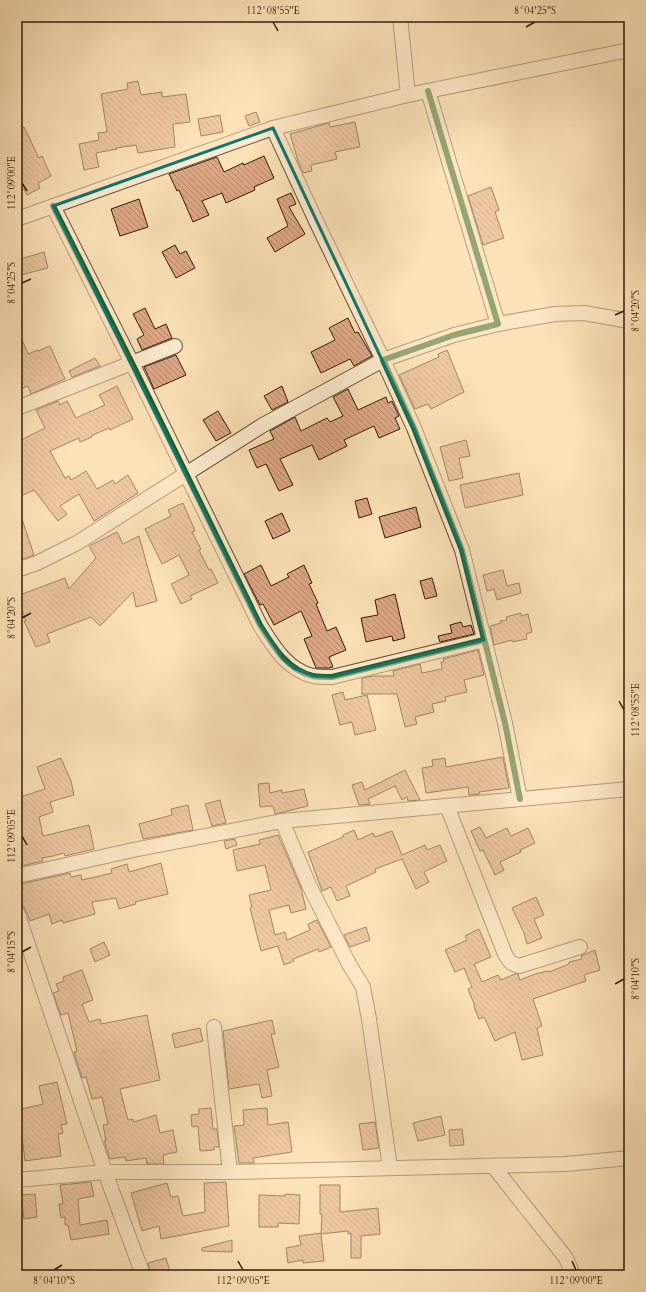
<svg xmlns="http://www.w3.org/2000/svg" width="646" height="1292" viewBox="0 0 646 1292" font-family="Cardo,serif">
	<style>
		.building { fill: url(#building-back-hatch); stroke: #331c04 }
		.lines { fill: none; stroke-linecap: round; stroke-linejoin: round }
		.minor-casing { stroke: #654e31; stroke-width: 16 }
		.minor { stroke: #fdecd1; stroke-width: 14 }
		.cycleway-casing { stroke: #fdecd1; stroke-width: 8 }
		.cycleway { stroke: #1b5e20; stroke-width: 6 }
		.marked { fill: none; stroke: #0f766e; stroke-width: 3; stroke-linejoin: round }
		.ticks { fill: none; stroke: #331c04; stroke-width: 1.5 }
		.neatline { fill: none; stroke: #331c04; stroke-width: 1.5 }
		.ticks-label { font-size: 10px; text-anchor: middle; fill: #331c04 }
	</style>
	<defs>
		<pattern id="building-back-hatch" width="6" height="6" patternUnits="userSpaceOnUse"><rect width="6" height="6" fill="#e0a786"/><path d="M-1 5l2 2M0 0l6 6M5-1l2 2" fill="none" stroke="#b6876b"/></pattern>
	</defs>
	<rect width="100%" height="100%" fill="#fce2b8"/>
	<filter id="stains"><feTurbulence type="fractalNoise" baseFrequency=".005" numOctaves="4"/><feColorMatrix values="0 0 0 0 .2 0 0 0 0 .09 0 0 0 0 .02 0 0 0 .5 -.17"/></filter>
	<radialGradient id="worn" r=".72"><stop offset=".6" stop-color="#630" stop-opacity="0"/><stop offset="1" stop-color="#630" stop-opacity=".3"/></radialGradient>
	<g class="building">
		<path d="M138,81L141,95L162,92V97L186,94L190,122L173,124L175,147L138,153L136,145L116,148L117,149L96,153L99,167L84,170L79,144L99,140L98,133L107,132L101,94L128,89L127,83Z"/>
		<path d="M256,112L260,122L249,126L245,116Z"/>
		<path d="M220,115L223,132L201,136L198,119Z"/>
		<path d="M355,122L360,147L335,152L337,159L311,165L312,171L303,173L298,161L290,134L329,123L330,127Z"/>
		<path d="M24,127L39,158L42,156L51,176L38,183L40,188L27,195L24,189L17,192V130Z"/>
		<path d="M264,156L274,178L254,187L255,190L226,203L222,193L202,201L209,215L193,222L179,190L177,191L169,174L217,157L224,172L243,163L244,165Z"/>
		<path d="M491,187L499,210L495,212L504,238L483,245L468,196Z"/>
		<path d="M291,193L296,204L289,207L305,234L275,252L267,238L288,226L277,199Z"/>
		<path d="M139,199L148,227L120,236L111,209Z"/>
		<path d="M175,245L180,254L186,251L195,268L176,278L162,252Z"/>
		<path d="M44,252L48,268L17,276V260Z"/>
		<path d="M145,308L155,329L166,324L172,338L142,350L137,339L144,335L133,314Z"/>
		<path d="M348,318L355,333L358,332L372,356L354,366L350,359L321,373L311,352L335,340L329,328Z"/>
		<path d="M17,328L28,354L38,350V351L50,346L65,379L31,394L28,386L17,390Z"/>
		<path d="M447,350L464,392L431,409L428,404L415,409L399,375L439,357L438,354Z"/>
		<path d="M176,355L186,375L154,389L144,367Z"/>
		<path d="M95,358L100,366L72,377L69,371Z"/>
		<path d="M117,386L133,419L110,430L109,428L91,436L92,437L80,442L79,438L50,451L65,478L69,476L71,480L86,471L97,489L113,480L115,484L128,475L138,493L94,521L79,494L60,506L67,514L58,521L34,490L17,498V442L45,428L36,410L58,401L60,405L67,401L76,418L105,405L99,395Z"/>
		<path d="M282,386L288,402L272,410L264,396Z"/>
		<path d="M348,389L358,410L386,397L388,403L392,401L399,416L395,418L400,429L379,438L374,426L344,440L347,446L319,460L312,445L280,459L293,485L279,491L266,464L257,468L249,450L274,439L270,431L295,417L301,431L327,418L330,422L343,416L333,397Z"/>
		<path d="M218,411L231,433L216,441L203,420Z"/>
		<path d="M466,440L470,456L459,458L463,478L449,481L440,447Z"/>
		<path d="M519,473L523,495L465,508L460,485Z"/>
		<path d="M367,498L372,514L359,518L355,501Z"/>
		<path d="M183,503L195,531L192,532L201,549L199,550L209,570L211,569L218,583L190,596L192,599L181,604L171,584L189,575L179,555L162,564L145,529L171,516L168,510Z"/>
		<path d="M416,507L421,527L385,538L379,517Z"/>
		<path d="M17,510H19L34,555L17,561Z"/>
		<path d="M282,513L290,531L273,539L265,521Z"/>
		<path d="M117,532L123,544L139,536L157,601L136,607L133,592L100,626L91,617L47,634L50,642L36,647L24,621H26L17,596L65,578L69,589L96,558L89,546Z"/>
		<path d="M261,565L271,586L289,577L287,574L304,565L312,583L309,584L318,603L316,604L327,631L336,627L346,650L329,657L333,667L329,668H316L304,639L312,636L301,611L274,625L263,604L260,605L244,574Z"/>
		<path d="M503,570L507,586L519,583L521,593L497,600L494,589L487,591L483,575Z"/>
		<path d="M432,578L437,596L425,599L420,581Z"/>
		<path d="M395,594L405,638L393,641L392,636L366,642L361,618L378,615L375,600Z"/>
		<path d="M521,613V616L528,614L532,632L526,634L527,639L512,642V640L494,645L490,626L501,623L500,621L507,620L506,617Z"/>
		<path d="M461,622L463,627L471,625L474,634L440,642L438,636L452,633L450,625Z"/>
		<path d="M478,650L484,675L464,680L467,692L445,697L446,701L432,704L434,712L415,717L417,724L405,727L397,694H362V678L374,676H394L393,671L420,664L422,673L442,669L441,662H444L443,659Z"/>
		<path d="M343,692L345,700L367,695L376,730L355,735L352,722L340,725L332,695Z"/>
		<path d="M503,757L509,788L479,792L480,794L469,795L468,787L426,793L422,768L433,766L432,760L445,758L446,767Z"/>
		<path d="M61,758L71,781L74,795L50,802L53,812L39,817L43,836L89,825L94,849L65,856L64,853L53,856L42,858L43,861L17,867L22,865L17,847V798L45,789L37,767Z"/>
		<path d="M405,770L420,800L408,801L407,797L402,800L395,786L368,799L370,804L359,805L352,785L362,782L365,790Z"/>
		<path d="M269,783L270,793L282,790V793L304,789L308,806L275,814L273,806L260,807L258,784Z"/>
		<path d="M220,800L226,823L212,826L205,804Z"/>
		<path d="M188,805L193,830L143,839L139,824L172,815L171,809Z"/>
		<path d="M480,827L486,838L507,828L511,836L528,828L535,843L520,850L521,852L500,862L504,870L495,875L483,850L480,851L471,831Z"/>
		<path d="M354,830L358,840L373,833L375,837L392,831L402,855L425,845L427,850L440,845L447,861L424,872L429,882L416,889L402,859L375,869L376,872L346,886L350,896L337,901L331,887L322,891L308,852L343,837V835Z"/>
		<path d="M278,835L301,888L306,909L291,913L289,905L269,910L275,935L285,932L287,940L310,930L308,924L317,920L331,947L319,952L318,949L293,959L294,961L284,965L278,946L261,951L250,908L252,907L249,895L271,890L265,865L237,871L233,850L260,844L259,840Z"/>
		<path d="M235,839L237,845L226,849L224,841Z"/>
		<path d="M161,863L168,894L135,902L136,904L119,909L116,898L92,902L95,914L63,923L62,920L52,924L49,914L30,921L26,911L23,906L18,904L17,900V891L23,889L21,884L70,873L71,877L81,875L82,880L112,873L111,869L127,864L129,872Z"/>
		<path d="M536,897L544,915L534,919L542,938L527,944L524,933L512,908Z"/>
		<path d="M366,927L370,940L350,947L344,935Z"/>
		<path d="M479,929L491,957L474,964L482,982L498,975L501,980L515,974H518L520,980L535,974L548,971L549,972L569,964V962L582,959L581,956L595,950L600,970L584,975L586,981L533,999L542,1026L537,1028L543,1055L522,1060L515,1032L495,1041L484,1017L479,1019L474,1007L475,1006L468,989L472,987L464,968L455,972L445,950L467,940L465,936Z"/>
		<path d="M104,942L110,955L95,962L90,949Z"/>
		<path d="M82,970L93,1000L82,1004L89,1022L100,1019L101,1024L147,1015L160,1080L120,1089L128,1120L133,1119L134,1122L156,1115L160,1133L173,1130L177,1152L163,1155L164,1164H147L146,1158L126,1161L125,1157L110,1159L104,1141H106L103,1125L108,1124L102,1097L92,1099L86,1077L82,1078L74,1052L77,1051L68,1013L61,1015L53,993L59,991L56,984L64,981L63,977Z"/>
		<path d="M272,1020L275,1034H271L279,1067L267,1070L272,1096L262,1098L259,1084L229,1089L223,1031Z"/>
		<path d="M200,1028L203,1041L175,1048L172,1034Z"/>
		<path d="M57,1082L67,1124L61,1125L63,1133L58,1134L61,1156L25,1161L20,1120H17V1110L43,1104L39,1086Z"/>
		<path d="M211,1108L213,1129H217L219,1147H214V1150L200,1151L198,1126L192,1127L191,1115L199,1114V1109Z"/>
		<path d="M267,1108L268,1125L288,1122L292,1152L253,1158L254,1163H239L234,1126L244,1125L243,1110Z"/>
		<path d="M441,1116L445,1135L418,1141L413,1123Z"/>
		<path d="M375,1122L379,1148L363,1150L359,1124Z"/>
		<path d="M462,1129L464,1145L450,1146L449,1130Z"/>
		<path d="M91,1182L94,1196L78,1199L80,1225L107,1220L109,1234L71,1240L68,1225H65V1217L61,1218L59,1204H63L60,1185Z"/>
		<path d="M226,1182L229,1226L161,1239L159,1226L142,1231L131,1193L167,1183L171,1197L178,1196L183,1216L205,1212L204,1183Z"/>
		<path d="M320,1185H340V1212L378,1208L380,1234L361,1236V1258H351V1233L348,1234V1231L321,1234L324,1261L303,1263V1260L288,1263L286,1248L301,1245L299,1236L321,1233L322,1214H320Z"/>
		<path d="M35,1194L37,1217L24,1219L21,1195Z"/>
		<path d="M285,1194L300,1195L299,1224L278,1223V1227H259V1195L285,1196Z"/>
		<path d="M232,1240V1252L202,1251V1248Z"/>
		<path d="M166,1258L171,1275H151L148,1263Z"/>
	</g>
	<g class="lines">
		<g class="minor-casing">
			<g id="minor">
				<path d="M400,17L408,95"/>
				<path d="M428,91L451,168L498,324L454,335L383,360L414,428L462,550L505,723L520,799"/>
				<path d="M53,206L132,363L260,625C273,646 287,670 313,676C319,677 326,677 332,677L484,640"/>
				<path d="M17,219L273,128L408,95L629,50"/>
				<path d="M498,324L555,314L584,313L629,321"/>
				<path d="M17,408L175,346"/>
				<path d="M17,570L37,563L77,543L263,425L383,360L316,221L273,128"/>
				<path d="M447,806L505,954C509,961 511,964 519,966L580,947"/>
				<path d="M282,821L309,885L349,964L363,987L369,1019L390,1168"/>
				<path d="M17,876L133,850L282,821L629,789"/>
				<path d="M17,912L105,1172L143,1275"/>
				<path d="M214,1027L230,1172"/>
				<path d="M493,1166L566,1258L573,1275"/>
				<path d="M17,1180L105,1172H230L566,1164L629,1158"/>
			</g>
		</g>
		<use href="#minor" class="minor"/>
		<g class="cycleway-casing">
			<g id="cycleway">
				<path d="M428,91L451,168L498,324L454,335L383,360L414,428L462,550L505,723L520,799"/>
				<path d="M53,206L132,363L260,625C273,646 287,670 313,676C319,677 326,677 332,677L484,640"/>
			</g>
		</g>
		<use href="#cycleway" class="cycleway"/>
	</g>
	<path d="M0 0H646V1292H0ZM273,128L414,428L462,550L484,640L332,677L313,676L294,668L283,659L260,625L53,206Z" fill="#fce2b8" fill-opacity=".55" fill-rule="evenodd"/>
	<path class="marked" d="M273,128L414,428L462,550L484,640L332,677L313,676L294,668L283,659L260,625L53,206Z"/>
	<path class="ticks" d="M273,22L278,31M526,27L535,22M22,183L27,191M22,283L31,279M615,315L624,311M22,618L31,613M619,701L624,710M22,836L27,845M22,952L31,947M615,984L624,979M238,1261L243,1270M572,1261L576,1270M54,1270L62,1265"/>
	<rect width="646" height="1292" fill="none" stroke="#fce2b8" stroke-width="44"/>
	<rect x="22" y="22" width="602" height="1248" class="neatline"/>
	<g class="ticks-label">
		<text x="273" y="14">112°08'55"E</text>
		<text x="535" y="14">8°04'25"S</text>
		<text transform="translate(11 183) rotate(-90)" y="4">112°09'00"E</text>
		<text transform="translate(11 283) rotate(-90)" y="4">8°04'25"S</text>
		<text transform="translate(635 311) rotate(-90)" y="4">8°04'20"S</text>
		<text transform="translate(11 618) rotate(-90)" y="4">8°04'20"S</text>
		<text transform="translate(635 710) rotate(-90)" y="4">112°08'55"E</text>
		<text transform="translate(11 836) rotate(-90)" y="4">112°09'05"E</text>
		<text transform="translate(11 952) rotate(-90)" y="4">8°04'15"S</text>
		<text transform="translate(635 979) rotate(-90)" y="4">8°04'10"S</text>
		<text x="54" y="1284">8°04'10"S</text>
		<text x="243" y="1284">112°09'05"E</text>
		<text x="576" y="1284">112°09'00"E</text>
	</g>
	<rect width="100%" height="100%" filter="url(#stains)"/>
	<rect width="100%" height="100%" fill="url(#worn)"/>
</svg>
